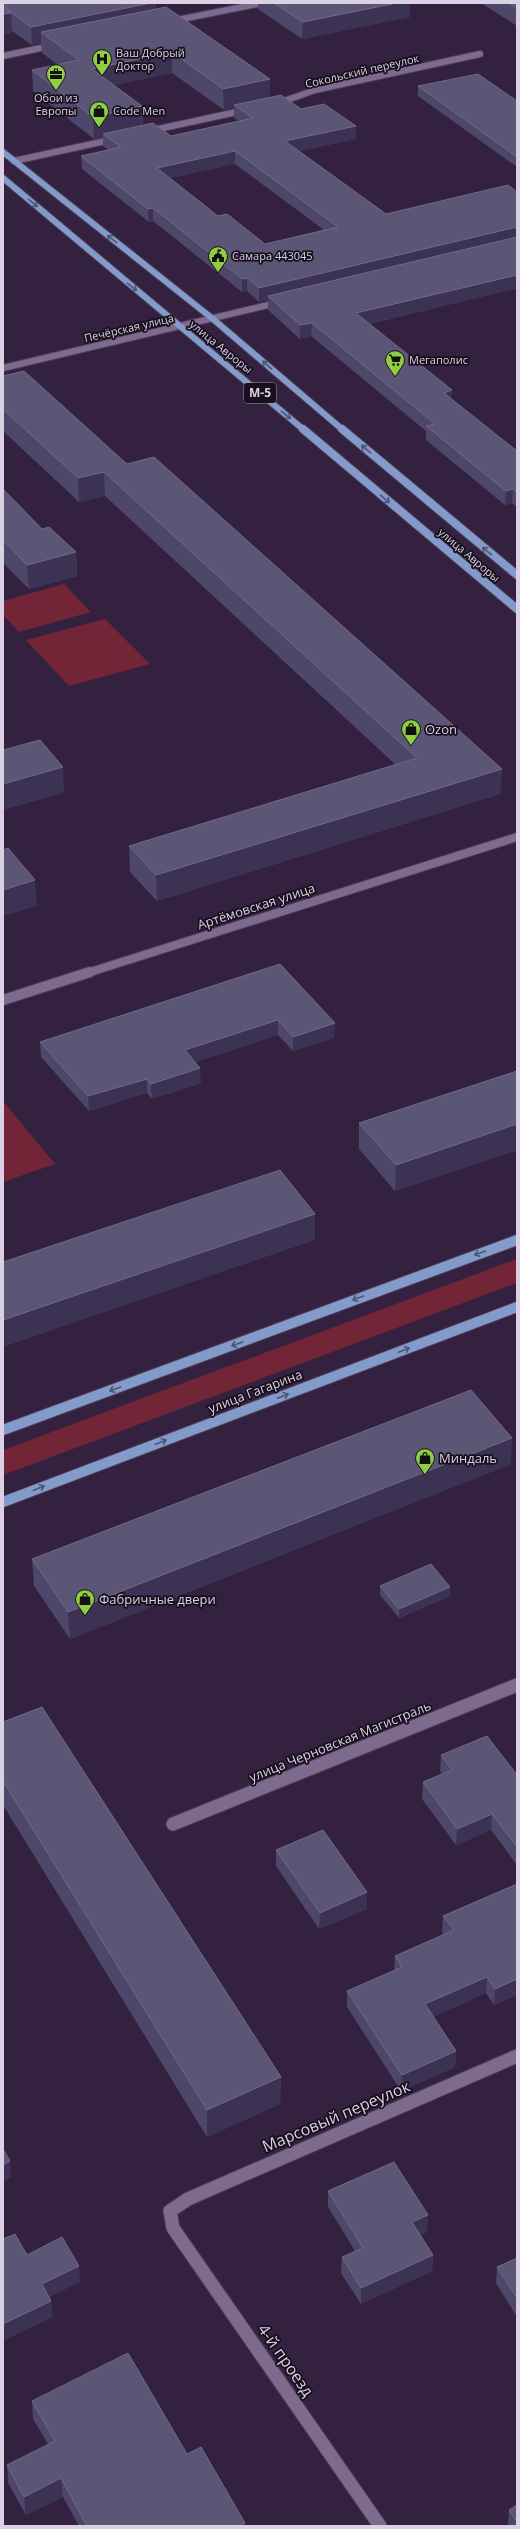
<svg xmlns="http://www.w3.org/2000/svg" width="520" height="2529" viewBox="0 0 520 2529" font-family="'Open Sans',sans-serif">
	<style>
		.green { fill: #712536 }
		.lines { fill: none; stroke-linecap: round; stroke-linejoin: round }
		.minor-far3-casing { stroke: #4d3d57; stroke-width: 8 }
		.minor-far2-casing { stroke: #4d3d57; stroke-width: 10 }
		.minor-far1-casing { stroke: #4d3d57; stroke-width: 12 }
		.minor-casing { stroke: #4d3d57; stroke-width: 15 }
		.secondary-casing { stroke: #4d3d57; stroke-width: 8 }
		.primary-far2-casing { stroke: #4d3d57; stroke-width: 8 }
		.primary-far1-casing { stroke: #4d3d57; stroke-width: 10 }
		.primary-casing { stroke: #4d3d57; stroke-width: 12 }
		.minor-far3 { stroke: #7e6a8e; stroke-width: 6 }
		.minor-far2 { stroke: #7e6a8e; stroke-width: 8 }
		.minor-far1 { stroke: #7e6a8e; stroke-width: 10 }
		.minor { stroke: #7e6a8e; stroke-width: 13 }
		.secondary { stroke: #7e6a8e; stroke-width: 6 }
		.primary-far2 { stroke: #839bcb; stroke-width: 6 }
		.primary-far1 { stroke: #839bcb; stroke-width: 8 }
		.primary { stroke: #839bcb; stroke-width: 10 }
		.wall { fill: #4d4769; fill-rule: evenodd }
		.shaded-wall { fill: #3c3253 }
		.building { fill: #5c5676; stroke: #706988; fill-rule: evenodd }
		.oneway { stroke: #4d5574 }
		.labels { text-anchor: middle; stroke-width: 3.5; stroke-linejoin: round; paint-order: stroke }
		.far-poi-label { font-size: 11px; fill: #dbd0e4; stroke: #170f1c; text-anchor: start }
		.far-street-label { font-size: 11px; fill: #dbd0e4; stroke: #170f1c }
		.shield { fill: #170f1c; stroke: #a096a8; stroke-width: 1 }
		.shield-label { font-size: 12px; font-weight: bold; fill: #dbd0e4 }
		.poi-label { font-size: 13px; fill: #dbd0e4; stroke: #170f1c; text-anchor: start }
		.street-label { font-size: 13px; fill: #dbd0e4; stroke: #170f1c }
		.near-street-label { font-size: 16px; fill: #dbd0e4; stroke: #170f1c }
	</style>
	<rect width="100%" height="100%" fill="#33213f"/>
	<g class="green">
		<path d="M64,584L91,612L19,632L3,615V601Z"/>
		<path d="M105,619L150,664L69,686L26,640Z"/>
		<path d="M3,1101L55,1164L3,1182Z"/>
		<path d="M517,1259V1283L3,1475V1450Z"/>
	</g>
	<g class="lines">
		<g class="minor-far3-casing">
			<g id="minor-far3">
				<path d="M276,104L315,90L480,54"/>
				<path d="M149,131L246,110"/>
				<path d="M14,161L115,139"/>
				<path d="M3,368L281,302"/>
			</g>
		</g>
		<g class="minor-far2-casing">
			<path id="minor-far2" d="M87,973L517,837"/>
		</g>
		<g class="minor-far1-casing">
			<path id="minor-far1" d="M3,1000L90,972"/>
		</g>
		<g class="minor-casing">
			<g id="minor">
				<path d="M173,1824L517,1685"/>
				<path d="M380,2526L173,2228L170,2211L188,2199L517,2056"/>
			</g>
		</g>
		<g class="secondary-casing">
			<g id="secondary">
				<path d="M172,21L262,3"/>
				<path d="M3,56L55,45"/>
			</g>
		</g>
		<g class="primary-far2-casing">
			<g id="primary-far2">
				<path d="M3,152L213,319L343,430"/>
				<path d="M3,178L304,430"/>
			</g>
		</g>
		<g class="primary-far1-casing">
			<g id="primary-far1">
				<path d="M303,429L517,609"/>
				<path d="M342,429L517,575"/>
			</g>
		</g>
		<g class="primary-casing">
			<g id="primary">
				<path d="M3,1430L517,1240"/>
				<path d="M3,1502L517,1307"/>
			</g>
		</g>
		<use href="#minor-far3" class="minor-far3"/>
		<use href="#minor-far2" class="minor-far2"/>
		<use href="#minor-far1" class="minor-far1"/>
		<use href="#minor" class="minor"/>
		<use href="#secondary" class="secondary"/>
		<use href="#primary-far2" class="primary-far2"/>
		<use href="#primary-far1" class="primary-far1"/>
		<use href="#primary" class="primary"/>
	</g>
	<g class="wall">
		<path d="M3,3H156V9L270,79V97L301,109L356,126V139L299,151L386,214L517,192V288L369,324L452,399L517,451V507L512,503L505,505L426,440V431L311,336L300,339L268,310V300L259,302L247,291L242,292L153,221L149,222L82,169L81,156L108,150L103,146V137L94,139L33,91L32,70L58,65L42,53L41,43L32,45L12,31V33L3,34ZM172,73L224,110L234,108V118L239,121L171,136L143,125L142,106L114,85ZM235,164L324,230L265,244L218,216L170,178Z"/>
		<path d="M258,3H410V17L302,39L258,9Z"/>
		<path d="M481,3H517V26Z"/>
		<path d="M418,86L517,101V167L418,96Z"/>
		<path d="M3,376L127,464L502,769L500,794L157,901L130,872L129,846L396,765L105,496L79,502L3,431Z"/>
		<path d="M3,489L42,529L76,552L77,576L29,589L3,563Z"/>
		<path d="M280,964L335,1023L334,1038L293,1051L278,1035L195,1062L201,1083L152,1099L147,1093L89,1111L41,1057L40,1042Z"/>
		<path d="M517,1071V1150L395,1191L359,1149V1123Z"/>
		<path d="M511,1464L70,1639L34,1586L32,1559Z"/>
		<path d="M380,1586L450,1587V1596L399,1618L380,1595Z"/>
		<path d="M3,1722L281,2077L280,2104L207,2137L3,1805Z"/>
		<path d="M441,1755L517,1775V1865L491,1830L456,1845L422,1799L423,1782L442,1774L440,1771Z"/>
		<path d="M276,1850L367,1909L319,1929L276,1866Z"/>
		<path d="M517,1884V1995L494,2005L486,1993L433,2017L456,2051L455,2067L401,2091L347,2007V1991L394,1971L395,1956L444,1935L442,1932L443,1916Z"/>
		<path d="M328,2191L427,2232L420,2235L433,2255L432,2271L361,2304L341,2273L342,2257L355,2251L328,2207Z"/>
		<path d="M517,2258V2317L496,2283L497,2267Z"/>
		<path d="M32,2401L187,2454L245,2523V2526H79L63,2497L26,2515L8,2483L7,2465L48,2444L33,2419Z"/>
		<path d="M517,2505V2526H508V2525L509,2510Z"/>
	</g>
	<g class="shaded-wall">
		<path d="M151,3H156V20L41,32V43L32,45L31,27Z"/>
		<path d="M397,3H410V17L302,39L303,22Z"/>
		<path d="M11,13L12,33L3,34V14Z"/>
		<path d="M172,52V73L92,90V69Z"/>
		<path d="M270,79V100L234,105V108L224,110L223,89Z"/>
		<path d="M142,106L143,128L103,134V137L94,139L93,117Z"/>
		<path d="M356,126V139L285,154V141Z"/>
		<path d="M235,151V164L158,181L157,168Z"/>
		<path d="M153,208V221L149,222L148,209Z"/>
		<path d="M517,227L516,240L268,296V300L259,302V288Z"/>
		<path d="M517,275V288L355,327L356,313Z"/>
		<path d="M247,278V291L242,292V279Z"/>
		<path d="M312,323L311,336L300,339V325Z"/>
		<path d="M452,390V404L444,393Z"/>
		<path d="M104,472L105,496L79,502L78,478Z"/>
		<path d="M513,489L512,503L505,505L506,491Z"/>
		<path d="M76,552L77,576L29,589L27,565Z"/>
		<path d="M63,767L64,793L3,810V784Z"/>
		<path d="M502,769L500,794L157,901L156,875Z"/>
		<path d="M35,880L37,906L3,916V890Z"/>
		<path d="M278,1020V1035L185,1065V1050Z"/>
		<path d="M335,1023L334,1038L293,1051V1037Z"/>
		<path d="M200,1068L201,1083L152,1099L151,1084Z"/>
		<path d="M147,1079V1093L89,1111L88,1096Z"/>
		<path d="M517,1124V1150L395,1191L396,1165Z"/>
		<path d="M315,1214V1240L3,1347V1320Z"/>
		<path d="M512,1438L511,1464L70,1639L68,1612Z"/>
		<path d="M450,1587V1596L399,1618V1609Z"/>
		<path d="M492,1814L491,1830L456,1845L457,1829Z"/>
		<path d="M367,1892V1909L319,1929L320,1913Z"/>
		<path d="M487,1977L486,1993L424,2021L425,2004Z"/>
		<path d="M517,1979V1995L494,2005L495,1989Z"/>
		<path d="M456,2051L455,2067L401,2091L402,2075Z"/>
		<path d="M281,2077L280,2104L207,2137V2110Z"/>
		<path d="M10,2161L11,2178L3,2181V2165Z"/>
		<path d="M428,2215L427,2232L411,2238L412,2222Z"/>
		<path d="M433,2255L432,2271L361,2304V2288Z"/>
		<path d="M79,2266L80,2282L43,2300L42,2284Z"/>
		<path d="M51,2301L53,2317L3,2341V2324Z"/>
		<path d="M61,2478L63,2497L26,2515L24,2497Z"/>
		<path d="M245,2523V2526H240Z"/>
	</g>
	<g class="building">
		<path d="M3,3H151L31,27L3,6Z"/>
		<path d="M274,3H397L303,22Z"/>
		<path d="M509,3H517V8Z"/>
		<path d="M3,6L11,13L3,14Z"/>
		<path d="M166,7L270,79L223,89L172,52L92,69L142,106L93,117L32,70L79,60L41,32Z"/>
		<path d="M478,74L517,101V157L418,86Z"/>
		<path d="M281,95L301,109L324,104L356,126L285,141L386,214L508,185L517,192V227L259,288L247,278L242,279L153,208L148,209L81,156L121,147L103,134L153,123L171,136L253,118L234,105ZM235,151L338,227L265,244L227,214L218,216L157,168Z"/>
		<path d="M517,237V275L356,313L452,390L444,393L517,451V493L513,489L506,491L426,426L435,424L312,323L300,325L268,296Z"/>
		<path d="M24,371L127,464L154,457L502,769L156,875L129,846L417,758L104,472L78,478L3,409V376Z"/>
		<path d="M3,489L42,529L49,527L76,552L27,565L3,540Z"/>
		<path d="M40,740L63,767L3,784V750Z"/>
		<path d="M8,848L35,880L3,890V850Z"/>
		<path d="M280,964L335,1023L293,1037L278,1020L185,1050L200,1068L151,1084L147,1079L88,1096L40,1042Z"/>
		<path d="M517,1071V1124L396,1165L359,1123Z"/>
		<path d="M280,1170L315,1214L3,1320V1262Z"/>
		<path d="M471,1390L512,1438L68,1612L32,1559Z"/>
		<path d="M431,1564L450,1587L399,1609L380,1586Z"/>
		<path d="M42,1707L281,2077L207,2110L3,1781V1722Z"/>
		<path d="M487,1736L517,1775V1847L492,1814L457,1829L423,1782L452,1770L441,1755Z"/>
		<path d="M323,1830L367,1892L320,1913L276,1850Z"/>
		<path d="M517,1884V1979L495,1989L487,1977L425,2004L456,2051L402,2075L347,1991L402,1967L395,1956L454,1930L443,1916Z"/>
		<path d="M3,2149L10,2161L3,2165Z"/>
		<path d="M394,2162L428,2215L412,2222L433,2255L361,2288L342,2257L363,2248L328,2191Z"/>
		<path d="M15,2234L27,2255L62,2237L79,2266L42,2284L51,2301L3,2324V2239Z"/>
		<path d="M517,2258V2298L497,2267Z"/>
		<path d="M128,2353L187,2454L201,2447L245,2523L240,2526H87L61,2478L24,2497L7,2465L55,2441L32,2401Z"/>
		<path d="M517,2505V2522L509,2510Z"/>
	</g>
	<defs><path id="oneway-shaft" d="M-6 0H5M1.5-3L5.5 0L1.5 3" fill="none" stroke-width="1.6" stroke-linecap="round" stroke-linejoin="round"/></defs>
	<g class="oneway">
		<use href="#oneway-shaft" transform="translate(33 203) rotate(40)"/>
		<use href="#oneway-shaft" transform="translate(112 239) rotate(-142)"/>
		<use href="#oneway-shaft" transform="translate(132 287) rotate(40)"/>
		<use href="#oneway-shaft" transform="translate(267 365) rotate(-139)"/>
		<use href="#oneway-shaft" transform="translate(286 415) rotate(40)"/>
		<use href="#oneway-shaft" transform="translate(366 449) rotate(-139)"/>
		<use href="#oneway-shaft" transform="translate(385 499) rotate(40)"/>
		<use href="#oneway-shaft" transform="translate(487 551) rotate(-141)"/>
		<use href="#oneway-shaft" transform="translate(480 1253) rotate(160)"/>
		<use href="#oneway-shaft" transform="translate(358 1298) rotate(160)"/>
		<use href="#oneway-shaft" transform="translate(237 1344) rotate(160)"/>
		<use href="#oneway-shaft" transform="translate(404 1350) rotate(-21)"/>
		<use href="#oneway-shaft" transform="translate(115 1389) rotate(160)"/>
		<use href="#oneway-shaft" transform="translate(283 1396) rotate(-21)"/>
		<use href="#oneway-shaft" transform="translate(161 1442) rotate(-21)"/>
		<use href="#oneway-shaft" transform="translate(39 1488) rotate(-21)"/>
	</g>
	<defs>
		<g id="hospital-pin" transform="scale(1)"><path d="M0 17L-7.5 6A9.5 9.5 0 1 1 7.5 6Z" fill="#90cd41" stroke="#170f1c"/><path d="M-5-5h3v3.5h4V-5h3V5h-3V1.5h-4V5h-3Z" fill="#111"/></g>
		<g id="office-pin" transform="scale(1)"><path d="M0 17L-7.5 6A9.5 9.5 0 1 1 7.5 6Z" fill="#90cd41" stroke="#170f1c"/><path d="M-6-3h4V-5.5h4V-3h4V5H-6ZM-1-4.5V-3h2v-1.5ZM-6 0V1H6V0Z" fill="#111"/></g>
		<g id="shop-pin" transform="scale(1)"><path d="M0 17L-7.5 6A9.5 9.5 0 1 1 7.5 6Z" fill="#90cd41" stroke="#170f1c"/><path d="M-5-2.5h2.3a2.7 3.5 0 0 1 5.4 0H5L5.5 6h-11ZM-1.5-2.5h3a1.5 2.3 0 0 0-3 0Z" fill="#111"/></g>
		<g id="civic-pin" transform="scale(1)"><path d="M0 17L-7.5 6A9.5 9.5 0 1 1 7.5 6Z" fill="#90cd41" stroke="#170f1c"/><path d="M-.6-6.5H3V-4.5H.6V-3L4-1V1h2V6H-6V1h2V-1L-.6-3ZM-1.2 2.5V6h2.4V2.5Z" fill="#111"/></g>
		<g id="supermarket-pin" transform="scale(1)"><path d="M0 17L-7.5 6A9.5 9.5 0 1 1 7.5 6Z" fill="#90cd41" stroke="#170f1c"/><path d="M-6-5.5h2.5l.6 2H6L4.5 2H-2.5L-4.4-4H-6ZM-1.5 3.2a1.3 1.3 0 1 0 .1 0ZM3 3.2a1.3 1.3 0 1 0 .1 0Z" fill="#111"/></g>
	</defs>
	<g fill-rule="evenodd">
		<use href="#hospital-pin" x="102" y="59"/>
		<use href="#office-pin" x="56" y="74"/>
		<use href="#shop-pin" x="99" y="111"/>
		<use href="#civic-pin" x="218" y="256"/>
		<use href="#supermarket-pin" x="395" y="360"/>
		<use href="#shop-pin" x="411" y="729"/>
		<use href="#shop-pin" x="425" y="1458"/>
		<use href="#shop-pin" x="85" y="1599"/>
	</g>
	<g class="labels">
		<g class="far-poi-label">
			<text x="116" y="57">Ваш Добрый<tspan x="116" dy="13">Доктор</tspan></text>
			<text x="56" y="102" text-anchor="middle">Обои из<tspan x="56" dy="13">Европы</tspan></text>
			<text x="113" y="115">Code Men</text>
			<text x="232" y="260">Самара 443045</text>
			<text x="409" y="364">Мегаполис</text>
		</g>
		<g class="far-street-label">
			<text transform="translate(362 71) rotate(-13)" y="4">Сокольский переулок</text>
			<text transform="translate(129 328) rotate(-13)" y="4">Печёрская улица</text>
			<text transform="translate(221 347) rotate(39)" y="4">улица Авроры</text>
			<text transform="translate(469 555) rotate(40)" y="4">улица Авроры</text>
		</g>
		<rect class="shield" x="244" y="383" width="32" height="20" rx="3"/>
		<g class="shield-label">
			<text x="260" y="397">М-5</text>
		</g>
		<g class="poi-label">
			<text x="425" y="734">Ozon</text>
			<text x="439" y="1463">Миндаль</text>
			<text x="99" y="1604">Фабричные двери</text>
		</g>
		<g class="street-label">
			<text transform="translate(256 906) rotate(-18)" y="5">Артёмовская улица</text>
			<text transform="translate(255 1391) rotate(-21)" y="5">улица Гагарина</text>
			<text transform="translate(340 1741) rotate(-22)" y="5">улица Черновская Магистраль</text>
		</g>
		<g class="near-street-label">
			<text transform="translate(336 2116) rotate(-23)" y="6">Марсовый переулок</text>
			<text transform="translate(286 2360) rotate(55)" y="6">4-й проезд</text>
		</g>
	</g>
	<rect width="520" height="2529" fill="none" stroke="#dbd0e4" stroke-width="8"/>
</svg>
